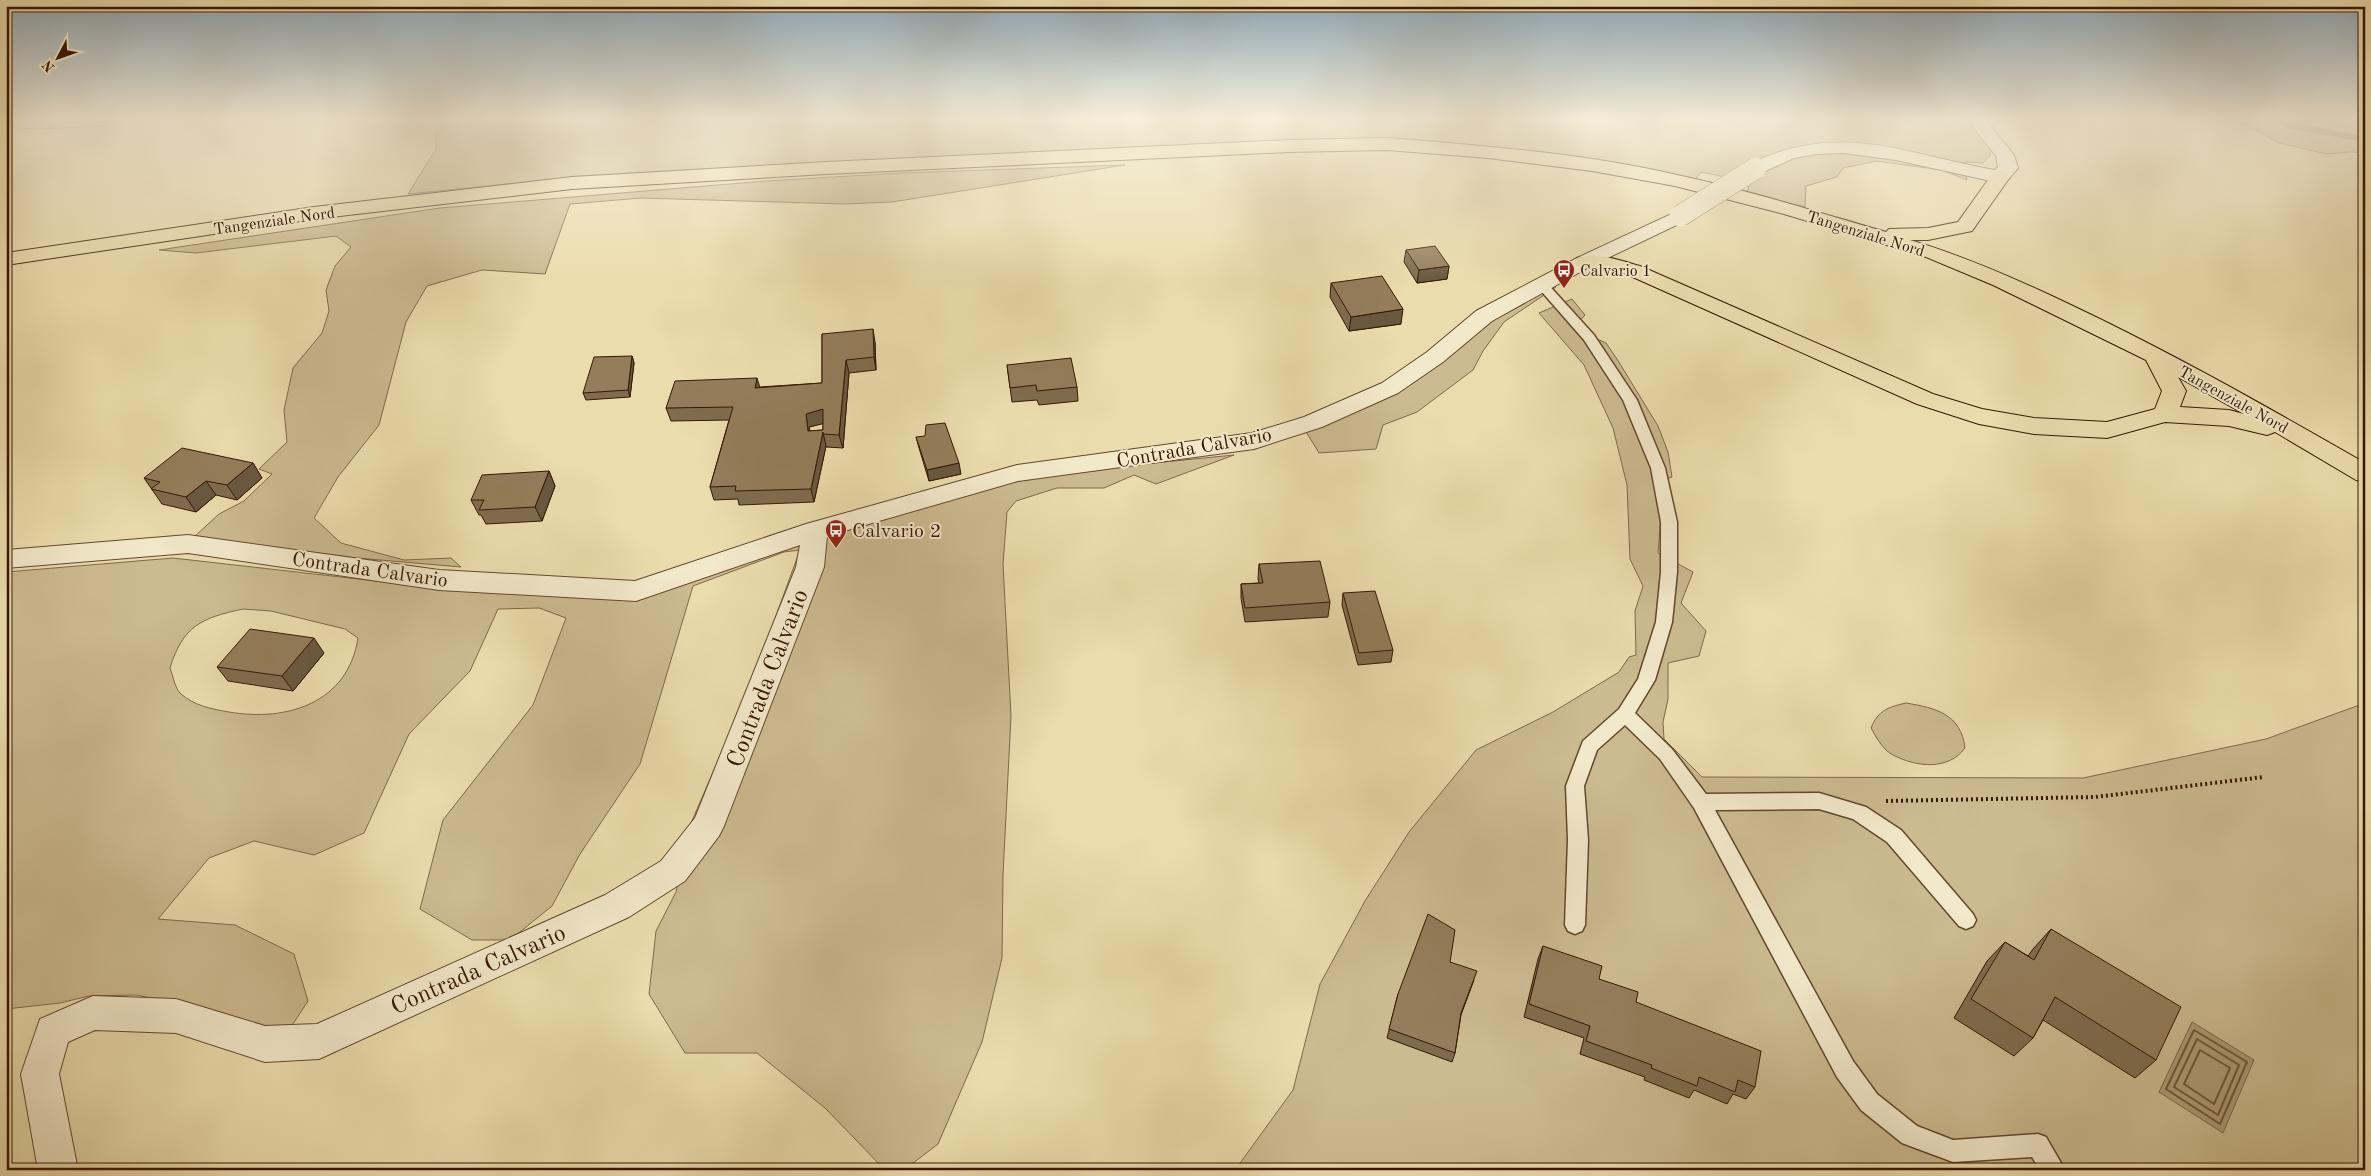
<svg xmlns="http://www.w3.org/2000/svg" width="2371" height="1176" viewBox="0 0 2371 1176" font-family="'Old Standard TT',serif">
	<style>
		.green { fill: #ccba90; stroke: #816849; fill-rule: evenodd }
		.water { fill: #ad9973; stroke: #7d6546 }
		.lines { fill: none; stroke-linecap: round; stroke-linejoin: round }
		.shore { stroke: #72583a; stroke-width: 2 }
		.stream { stroke: #7d6546; stroke-width: 6 }
		.service-casing { stroke: #63482d; stroke-width: 3 }
		.minor-casing { stroke: #63482d; stroke-width: 2 }
		.primary-casing { stroke: #361602; stroke-width: 2 }
		.path { stroke: #361602; stroke-width: 4; stroke-dasharray: 2 3; stroke-linecap: butt }
		.service { fill: #f2e8ca; fill-rule: evenodd }
		.minor { fill: #f2e8ca; fill-rule: evenodd }
		.primary { fill: #ebdcad; fill-rule: evenodd }
		.minor-bridge-casing { stroke: #63482d; stroke-width: 22; stroke-linecap: butt }
		.minor-bridge { stroke: #f2e8ca; stroke-width: 21 }
		.wall { fill: #7f6c4e; stroke: #361602; fill-rule: evenodd }
		.shaded-wall { fill: #685840; stroke: #361602 }
		.building { fill: #947d5b; stroke: #361602; fill-rule: evenodd }
		.labels { text-anchor: middle; stroke-width: 4; stroke-linejoin: round; paint-order: stroke }
		.far-street-label { font-size: 16px; fill: #361602; stroke: #f2e8ca }
		.far-poi-label { font-size: 16px; fill: #361602; stroke: #f2e8ca; text-anchor: start }
		.street-label { font-size: 20px; fill: #361602; stroke: #f2e8ca }
		.poi-label { font-size: 20px; fill: #361602; stroke: #f2e8ca; text-anchor: start }
		.near-street-label { font-size: 24px; fill: #361602; stroke: #f2e8ca }
	</style>
	<rect width="100%" height="100%" fill="#ebdcad"/>
	<filter id="stains"><feTurbulence type="fractalNoise" baseFrequency=".004" numOctaves="4"/><feColorMatrix values="0 0 0 0 .2 0 0 0 0 .09 0 0 0 0 .02 0 0 0 .5 -.17"/></filter>
	<radialGradient id="worn" r=".72"><stop offset=".6" stop-color="#630" stop-opacity="0"/><stop offset="1" stop-color="#630" stop-opacity=".3"/></radialGradient>
	<g class="green">
		<path d="M6,118H119L106,126L37,129L6,127Z"/>
		<path d="M444,118H1966L1990,147V156L1983,163L1965,162L1967,180L1942,170L1876,161L1843,168L1837,177L1806,186L1805,207L1747,193L1750,182L1701,172L1694,181L1508,150L1414,139L1221,144L577,177L408,194L436,149V130Z"/>
		<path d="M2227,118H2365V153L2350,152L2327,154L2279,143L2260,132Z"/>
		<path d="M1125,165L892,202L845,204L641,198L570,204L545,274L482,270L427,286L406,322L379,425L338,477L314,518L341,543L404,560L451,558L461,567L357,558L194,537L219,514L244,501L272,474L259,469L287,442L284,410L293,368L322,333L329,311L326,290L335,266L351,247L336,236L196,253L159,250L440,208L766,181L901,173Z"/>
		<path d="M1549,284L1556,287L1504,322L1483,351L1473,370L1417,412L1383,425L1376,449L1319,453L1305,430Z"/>
		<path d="M1572,299L1585,315L1573,328L1606,343L1617,359L1658,426L1668,452L1672,477L1657,483L1661,517L1658,553L1693,572L1681,603L1706,631L1699,656L1668,663V699L1663,722L1664,739L1702,777L2083,778L2266,739L2365,703V1170H1235L1293,1090L1320,984L1365,901L1409,832L1476,750L1553,712L1619,672L1629,657L1636,655L1635,611L1643,586L1630,559L1627,485L1613,428L1584,365L1539,313Z"/>
		<path d="M1234,455L1156,484L1134,475L1104,488H1057L1016,501L1007,512L1003,564L1011,716L1003,875L1002,958L982,1042L938,1144L904,1170H885L825,1108L757,1053H685L649,994L656,931L676,892L691,823L750,687L800,550L784,552L693,586L640,764L580,854L552,906L510,940H472L420,909L443,820L533,705L566,618L539,608L498,609L470,671L409,734L364,833L314,855L254,841L209,858L158,919L235,925L294,954L308,1001L289,1030L250,1028L194,1007L136,995L89,996L60,1003L6,1009V572L173,558L455,590L589,597L957,494L1064,472ZM243,609L271,611L345,629L358,638C348,703 287,722 229,712C212,709 194,706 180,693C175,688 173,676 170,668C183,626 201,618 243,609Z"/>
		<path d="M1906,703C1936,708 1961,714 1965,748C1948,771 1916,767 1893,755C1883,750 1876,737 1871,728C1878,710 1889,707 1906,703Z"/>
	</g>
	<path class="water" d="M2192,1022L2254,1060L2223,1133L2159,1092Z"/>
	<g class="lines">
		<g class="shore">
			<path d="M2194,1030L2247,1062L2220,1124L2166,1089Z"/>
			<path d="M2197,1039L2239,1065L2218,1115L2174,1087Z"/>
			<path d="M2200,1050L2230,1068L2214,1104L2184,1084Z"/>
		</g>
		<path class="stream" d="M2277,118L2288,125L2365,139"/>
		<g class="service-casing">
			<path id="service" d="M1541,280L1545,281L1594,335L1637,400L1665,468L1677,522V572L1672,622L1655,680L1635,713L1672,749L1706,794L1819,793L1866,807L1901,830L1973,914L1976,920L1973,926L1966,929L1959,926L1887,842L1853,819L1819,809L1715,810L1853,1061L1877,1094L1917,1126L1953,1140L2038,1134L2046,1137L2065,1170H2040L2032,1157L1953,1162L1910,1146L1902,1143L1861,1110L1837,1077L1694,808L1660,759L1625,725L1597,750L1584,786L1588,840L1585,925L1582,931L1575,934L1568,931L1565,925L1568,840L1566,786L1583,741L1619,709L1638,679L1656,622L1661,572V522L1651,468L1623,400L1584,340L1535,284Z"/>
		</g>
		<g class="minor-casing">
			<g id="minor">
				<path d="M1966,118H1984L2014,155L2018,168L2007,181L2000,183L1896,160L1844,153L1817,154L1794,158L1763,172L1756,174L1749,172L1746,168L1749,164C1843,120 1902,154 1995,170L1998,167L1996,156Z"/>
				<path d="M1680,210L1687,212L1690,216L1687,220L1591,266L1492,321L1443,362L1398,393L1322,427L1254,449L1018,481L827,536L824,567L724,826L719,836L685,881L629,917L319,1059L265,1062L176,1033L95,1030L68,1042L59,1074L78,1170H38L21,1074L40,1019L93,996L176,999L265,1026L317,1024L605,895L661,861L695,818L796,567L800,545L636,601L439,590L188,553L6,568V550L188,535L439,570L635,581L806,524L1017,465L1252,433L1304,417L1382,383L1427,352L1476,311L1577,258Z"/>
			</g>
		</g>
		<g class="primary-casing">
			<path id="primary" d="M1387,138C1484,146 1582,153 1677,175C1748,190 1817,212 1886,232L1889,229L1928,228L1958,222L1993,173L2000,171L2007,173L2010,177L1972,231L1928,240H1910C1967,257 2021,281 2075,307C2174,354 2269,408 2365,463V482L2356,480L2275,432L2267,435L2229,426L2165,422L2107,438L2034,434L1979,424L1917,404L1626,274C1609,270 1593,270 1577,266L1574,262L1577,258C1597,252 1620,260 1640,266L1933,394L1982,409L2034,418L2107,422L2155,409L2162,391L2146,360L1993,285L1926,257L1784,214L1675,186L1592,171L1488,158L1387,150L1289,152L826,174L572,189L314,219L6,265V253L314,207L572,177L826,162L1289,140ZM2178,377L2244,414L2229,410L2180,407L2186,391Z"/>
		</g>
		<path class="path" d="M1886,801L2095,797L2264,777"/>
		<use href="#service" class="service"/>
		<use href="#minor" class="minor"/>
		<use href="#primary" class="primary"/>
		<g class="minor-bridge-casing">
			<path id="minor-bridge" d="M1680,216L1756,168"/>
		</g>
		<use href="#minor-bridge" class="minor-bridge"/>
	</g>
	<g class="wall">
		<path d="M1406,250L1449,266L1447,279L1417,283L1404,262Z"/>
		<path d="M1331,283L1401,324L1349,331L1330,297Z"/>
		<path d="M822,334L875,342L876,370L849,373L843,448L826,447V446L814,502L739,505L738,499L714,500L710,487L729,420L671,421L666,408L760,387L822,383ZM823,423V430L810,431L809,427Z"/>
		<path d="M632,356L634,363L630,397L586,400L583,393Z"/>
		<path d="M1007,365L1077,387L1078,401L1039,405L1037,400L1012,402Z"/>
		<path d="M916,437L961,474L929,481L919,448Z"/>
		<path d="M253,463L262,478L237,500L216,495L196,512L162,504L144,478Z"/>
		<path d="M549,471L555,486L542,521L486,524L481,515H479L471,500Z"/>
		<path d="M1259,564L1330,602L1328,617L1245,622L1241,598V584L1259,583L1258,579Z"/>
		<path d="M1343,593L1393,650L1391,662L1358,665L1342,605Z"/>
		<path d="M324,653L293,691L228,681L217,667Z"/>
		<path d="M2051,929L2156,1060L2135,1078L2043,1020L2033,1038L2014,1056L1954,1018L1987,961L2005,942L2028,956L2033,949Z"/>
		<path d="M1543,946L1599,979L1636,1002L1755,1087L1746,1099L1733,1094L1727,1104L1694,1090L1689,1098L1644,1080L1645,1077L1580,1054L1584,1038L1524,1017L1538,959Z"/>
		<path d="M1450,962L1474,980L1461,1015L1455,1053L1452,1062L1387,1038L1398,994Z"/>
	</g>
	<g class="shaded-wall">
		<path d="M1449,266L1447,279L1417,283L1419,270Z"/>
		<path d="M1403,309L1401,324L1349,331L1351,317Z"/>
		<path d="M873,329L875,342L876,370L874,357Z"/>
		<path d="M632,356L634,363L630,397L628,390Z"/>
		<path d="M846,360L849,373L843,448L839,435Z"/>
		<path d="M757,378L761,391L755,388Z"/>
		<path d="M823,409L826,423L809,427L812,444L808,431L806,414Z"/>
		<path d="M823,432L826,446L814,502L811,489Z"/>
		<path d="M253,463L262,478L237,500L227,485Z"/>
		<path d="M959,463L961,474L929,481L927,470Z"/>
		<path d="M549,471L555,486L542,521L535,507Z"/>
		<path d="M206,481L216,495L196,512L186,497Z"/>
		<path d="M314,638L324,653L293,691L282,676Z"/>
	</g>
	<g class="building">
		<path d="M1435,246L1449,266L1419,270L1406,250Z"/>
		<path d="M1382,276L1403,309L1351,317L1331,283Z"/>
		<path d="M873,329L874,357L846,360L839,435L823,434V432L811,489L735,491L736,486L710,487L733,407L666,408L675,381L757,378L755,388L822,383V334ZM823,409V430L808,431L806,414Z"/>
		<path d="M632,356L628,390L583,393L594,357Z"/>
		<path d="M1071,358L1077,387L1037,391L1036,385L1010,388L1007,365Z"/>
		<path d="M945,423L959,463L927,470L916,437L925,436L926,425Z"/>
		<path d="M182,448L253,463L227,485L206,481L186,497L151,489L160,482L144,478Z"/>
		<path d="M549,471L535,507L479,510L484,500H471L482,475Z"/>
		<path d="M1320,561L1330,602L1245,608L1241,584L1263,583L1259,564Z"/>
		<path d="M1375,591L1393,650L1359,653L1343,593Z"/>
		<path d="M250,629L314,638L282,676L217,667Z"/>
		<path d="M1428,914L1455,930L1450,962L1477,971L1461,1013L1455,1053L1389,1029L1398,994Z"/>
		<path d="M2051,929L2181,1007L2156,1060L2055,997L2033,1038L1971,999L2005,942L2034,960Z"/>
		<path d="M1543,946L1602,966L1599,979L1638,992L1636,1002L1761,1051L1755,1087L1738,1080L1735,1092L1699,1077L1697,1086L1651,1068L1652,1065L1586,1041L1590,1026L1529,1004Z"/>
	</g>
	<linearGradient id="sky" x2="0" y2="1"><stop stop-color="#90a9b9"/><stop offset="0.42" stop-color="#f6efda"/><stop offset="1" stop-color="#f6efda" stop-opacity="0"/></linearGradient>
	<rect width="2371" height="282" fill="url(#sky)"/>
	<defs>
		<g id="bus-pin" transform="scale(1.125)"><path d="M0 17L-7.5 6A9.5 9.5 0 1 1 7.5 6Z" fill="#8f2418" stroke="#f2e8ca"/><path d="M-5-6H5V4H4V6H2V4H-2V6H-4V4H-5ZM-3.5-4V0h7V-4ZM-3.5 1.2v1.5H-2V1.2ZM2 1.2v1.5H3.5V1.2Z" fill="#fff"/></g>
	</defs>
	<g fill-rule="evenodd">
		<use href="#bus-pin" x="1564" y="270"/>
		<use href="#bus-pin" x="836" y="530"/>
	</g>
	<g class="labels">
		<g class="far-street-label">
			<text transform="translate(274 220) rotate(-8)" y="6">Tangenziale Nord</text>
			<text transform="translate(1866 233) rotate(17)" y="6">Tangenziale Nord</text>
			<text transform="translate(2234 399) rotate(29)" y="6">Tangenziale Nord</text>
		</g>
		<g class="far-poi-label">
			<text x="1580" y="276">Calvario 1</text>
		</g>
		<g class="street-label">
			<text transform="translate(1194 447) rotate(-10)" y="7">Contrada Calvario</text>
			<text transform="translate(370 569) rotate(8)" y="7">Contrada Calvario</text>
		</g>
		<g class="poi-label">
			<text x="852" y="537">Calvario 2</text>
		</g>
		<g class="near-street-label">
			<text transform="translate(767 678) rotate(-69)" y="8">Contrada Calvario</text>
			<text transform="translate(478 969) rotate(-24)" y="8">Contrada Calvario</text>
		</g>
	</g>
	<rect width="2371" height="1176" fill="none" stroke="#ebdcad" stroke-width="25"/>
	<rect x="8" y="8" width="2356" height="1161" fill="none" stroke="#361602" stroke-width="2.5"/>
	<rect x="12" y="12" width="2346" height="1151" fill="none" stroke="#361602"/>
	<g transform="translate(58 58) rotate(229)" stroke="#f2e8ca" stroke-width="4" paint-order="stroke">
	<path d="M0-4L9 19L0 12L-9 19Z" fill="#361602"/>
	<text y="-8" font-size="14" font-weight="bold" text-anchor="middle" fill="#361602">N</text>
	</g>
	<rect width="100%" height="100%" filter="url(#stains)"/>
	<rect width="100%" height="100%" fill="url(#worn)"/>
</svg>
